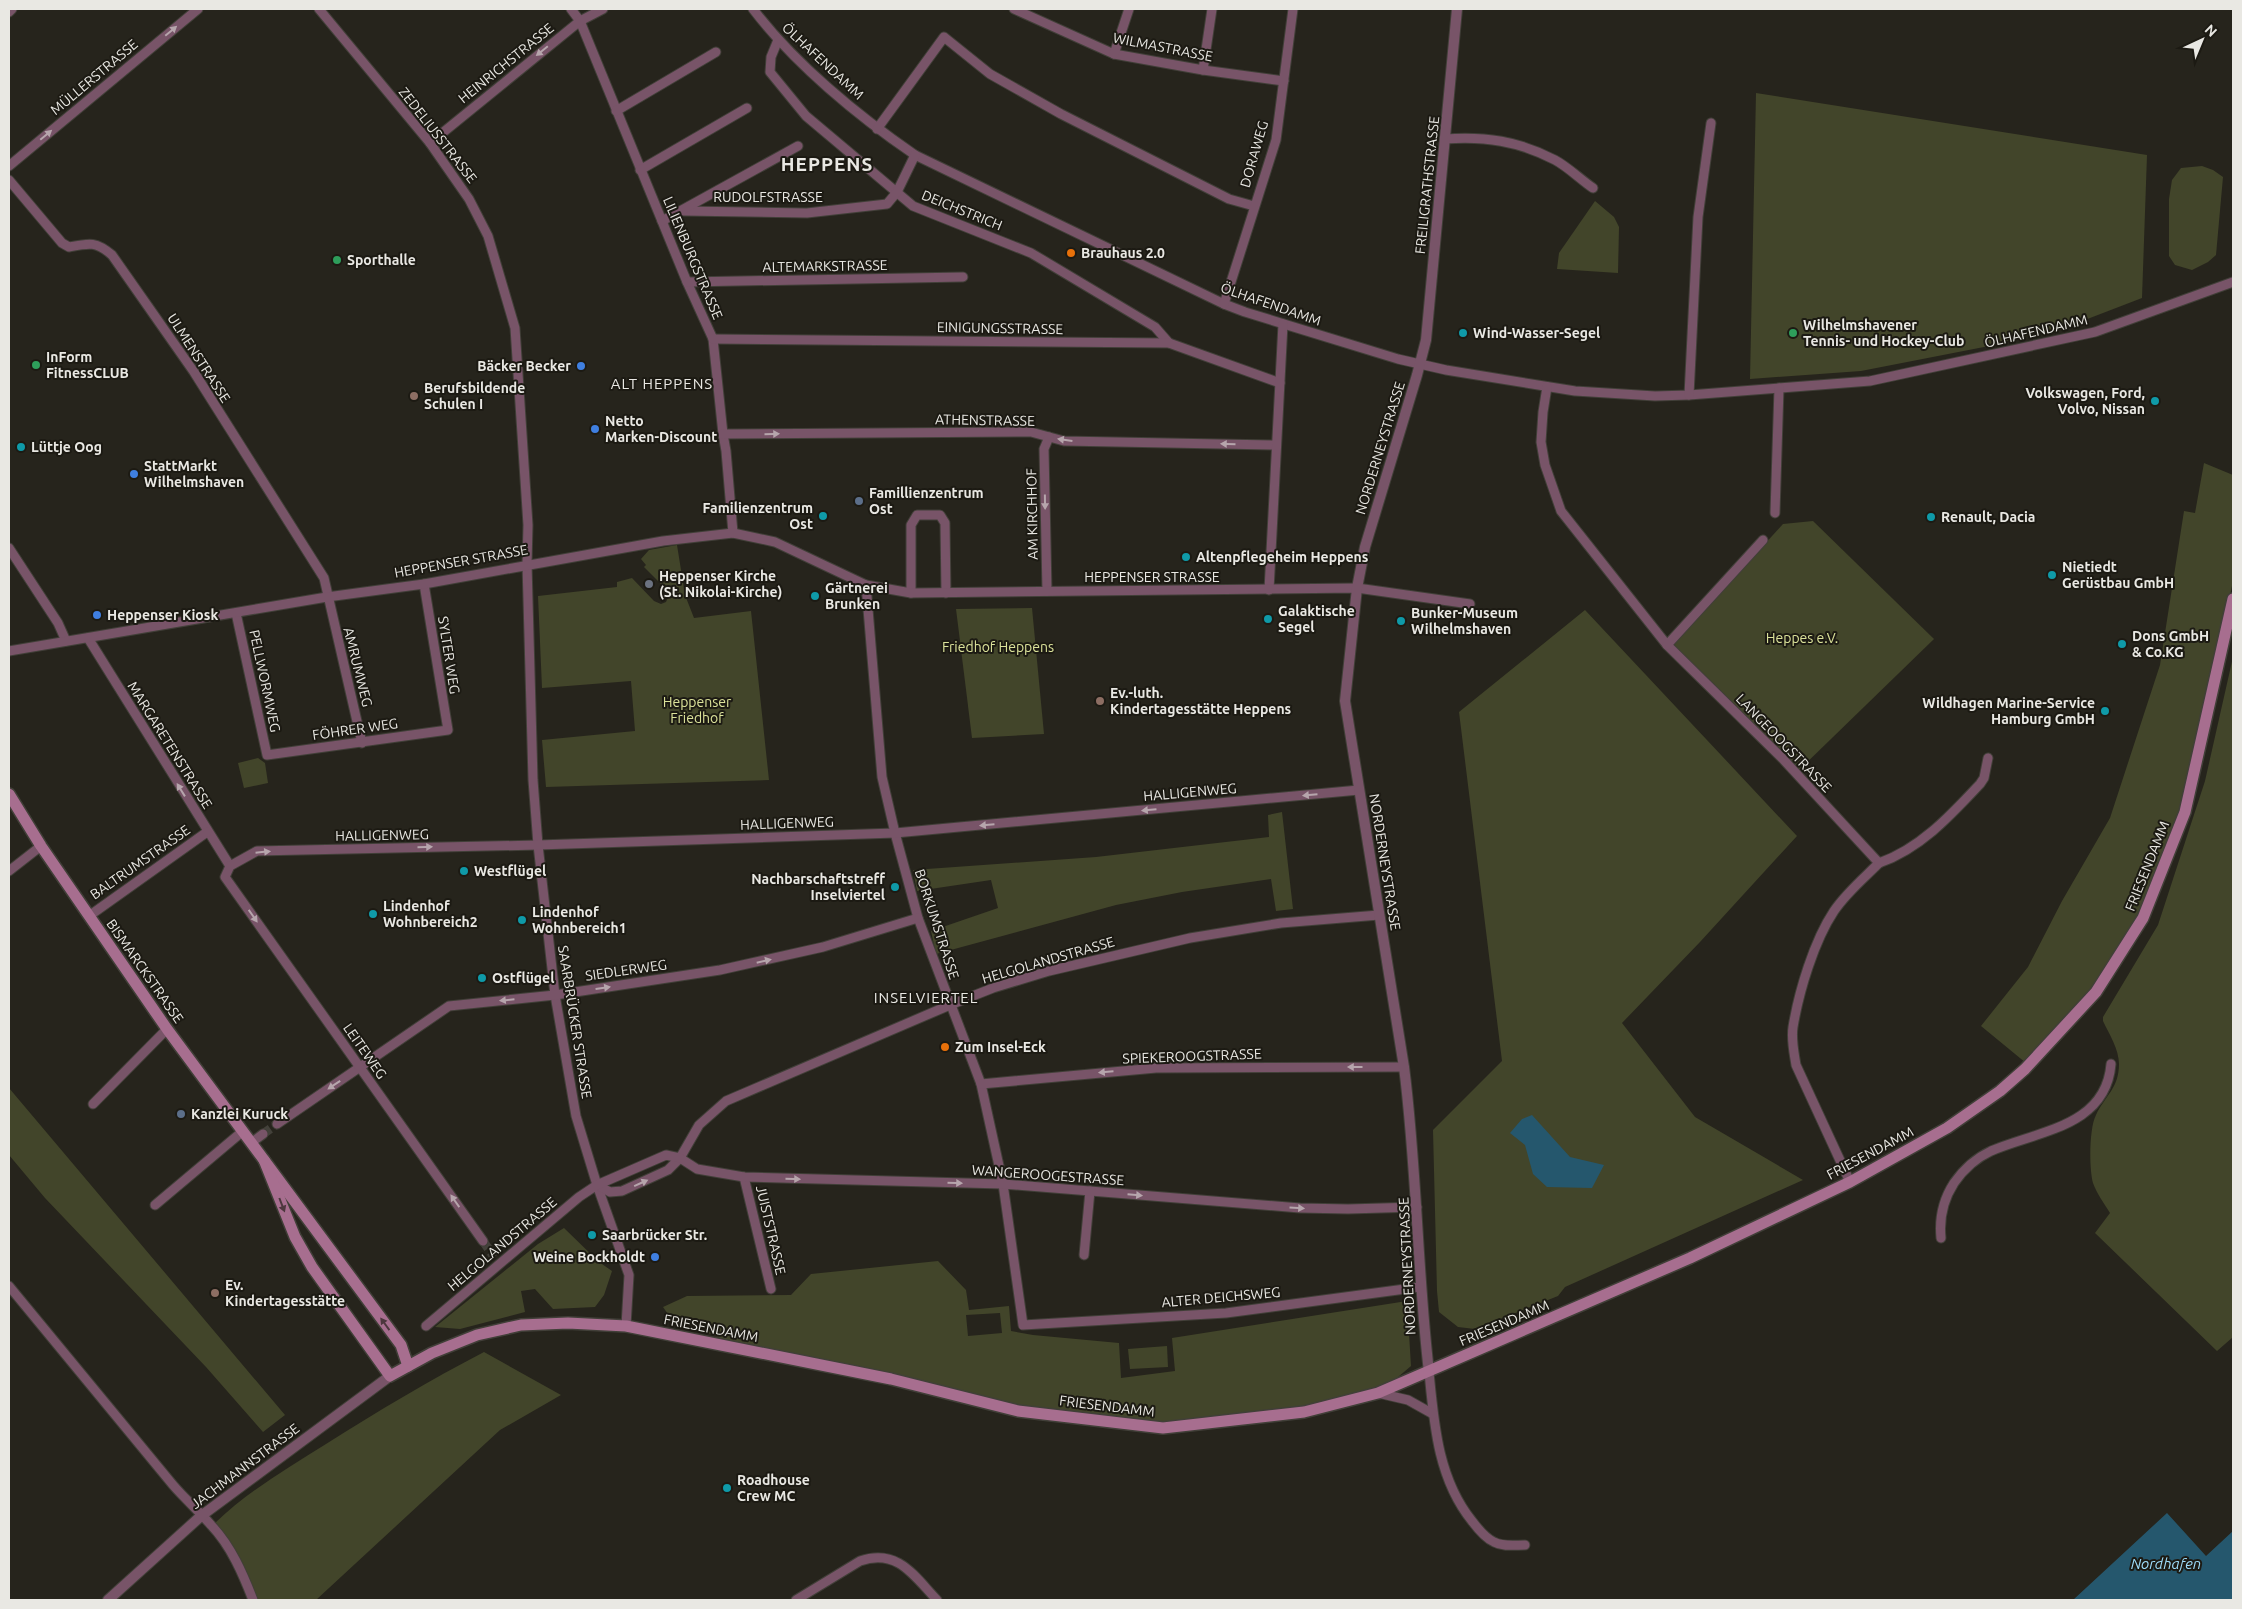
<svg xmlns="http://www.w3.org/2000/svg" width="2242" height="1609" viewBox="0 0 2242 1609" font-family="Ubuntu,sans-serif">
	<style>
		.green { fill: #42452a; fill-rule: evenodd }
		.water { fill: #25576d }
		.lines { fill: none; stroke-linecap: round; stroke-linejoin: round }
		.minor-tunnel { stroke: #43413a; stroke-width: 9; stroke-dasharray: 9 4.5; stroke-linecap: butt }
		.minor-casing { stroke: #413f38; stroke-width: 11 }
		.tertiary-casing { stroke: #413f38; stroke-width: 12 }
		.secondary-casing { stroke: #413f38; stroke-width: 14 }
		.minor { stroke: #785468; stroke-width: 9 }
		.tertiary { stroke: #785468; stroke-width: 10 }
		.secondary { stroke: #a76e8f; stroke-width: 11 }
		.oneway { fill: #b6a5ac }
		.oneway2 { fill: #4d373e }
		.food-dot { fill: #e8710a; stroke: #1c1a13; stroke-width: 2 }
		.leisure-dot { fill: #2e9e5b; stroke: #1c1a13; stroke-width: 2 }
		.culture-dot { fill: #0f9aa8; stroke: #1c1a13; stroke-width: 2 }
		.shop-dot { fill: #3f7fe0; stroke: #1c1a13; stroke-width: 2 }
		.education-dot { fill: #8d6e63; stroke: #1c1a13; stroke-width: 2 }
		.service-dot { fill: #5c6f8a; stroke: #1c1a13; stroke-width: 2 }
		.worship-dot { fill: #6b7280; stroke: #1c1a13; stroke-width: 2 }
		.labels { text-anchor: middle; stroke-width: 4; stroke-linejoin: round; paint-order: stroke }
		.street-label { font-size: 14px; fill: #e9e8e3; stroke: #1c1a13 }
		.poi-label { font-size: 14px; font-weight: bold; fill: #e9e8e3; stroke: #1c1a13; text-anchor: start }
		.park-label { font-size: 14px; fill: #dbe29a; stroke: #1c1a13 }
		.neighbourhood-label { font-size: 15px; letter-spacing: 1px; fill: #e9e8e3; stroke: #1c1a13 }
		.water-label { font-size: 15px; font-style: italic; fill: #9edcf9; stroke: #1c1a13 }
		.district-label { font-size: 19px; font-weight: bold; letter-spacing: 1px; fill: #e9e8e3; stroke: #1c1a13 }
	</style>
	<rect width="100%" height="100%" fill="#26241c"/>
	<g class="green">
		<path d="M1756,93L2147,155L2142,298L2077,323L1984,347L1861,371L1750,379Z"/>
		<path d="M2202,166L2213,170L2223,177L2216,255L2208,262L2192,270L2175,265L2169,256V199L2172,180L2181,168Z"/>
		<path d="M1595,201L1614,217L1619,227L1618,273L1557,269L1559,253Z"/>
		<path d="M2204,463L2233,475V581L2215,669L2181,810L2139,916L2093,989L2026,1063L1981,1026L2028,967L2062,901L2110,818L2160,665L2184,511L2195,513Z"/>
		<path d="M1813,521L1934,639L1797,772L1672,646L1783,524Z"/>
		<path d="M677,545L685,595L694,618L751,611L769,780L546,787L542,740L635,731L631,681L542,688L538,596L617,587V582L632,578L654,601L661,604L666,602L669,595L666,589L644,567L646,565L641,559L649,550Z"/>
		<path d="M1032,608L1044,734L972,738L956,609Z"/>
		<path d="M1585,610L1797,836L1700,942L1622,1023L1695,1117L1803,1180L1565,1287L1558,1296L1475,1329L1458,1327L1439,1312L1437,1291L1433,1130L1502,1061L1459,712Z"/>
		<path d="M2233,657V1337L2217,1351L2095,1233L2110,1213C2104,1203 2097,1194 2093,1183C2089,1169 2089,1128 2096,1115C2105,1096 2119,1088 2119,1064C2119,1049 2109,1034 2103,1021V1017L2158,925L2205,781Z"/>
		<path d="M258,758L265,763L268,783L244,788L238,763Z"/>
		<path d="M1282,812L1293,909L1276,911L1271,879L1182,892L1116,905L936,954L931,931L998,908L991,880L917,891L913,870L1096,857L1269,837L1268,815Z"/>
		<path d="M9,1088L285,1415L263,1432L206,1367L45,1198L9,1155Z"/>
		<path d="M564,1228L599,1262L612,1271L604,1295L595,1307L553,1309L535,1289L521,1291L525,1312L460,1329L435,1327L538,1244Z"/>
		<path d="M938,1261L966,1290L969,1310L1009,1306L1011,1331L1033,1335L1119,1343L1121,1378L1175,1371L1172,1338L1407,1301L1411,1366L1391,1383L1303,1411L1164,1426L1019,1409L720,1338L670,1317L663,1307L687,1296L791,1295L811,1274ZM1000,1313L1002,1333L968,1336L966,1315Z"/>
		<path d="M1167,1346L1168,1367L1130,1369L1128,1349Z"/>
		<path d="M484,1352L561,1395L500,1430L316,1600H255L243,1569L215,1523C248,1491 288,1468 326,1444C378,1411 430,1380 484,1352Z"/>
	</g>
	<g class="water">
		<path d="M1532,1115L1570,1157L1604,1165L1592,1188L1547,1187L1533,1174L1525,1145L1510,1133L1522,1119Z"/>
		<path d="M2167,1513L2206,1556L2233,1531V1600H2073Z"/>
	</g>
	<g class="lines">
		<g class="minor-tunnel">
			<path d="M263,1134L277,1124"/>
			<path d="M483,1241L494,1257"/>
		</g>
		<g class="minor-casing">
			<g id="minor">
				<path d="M319,9L430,143L469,199L488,236L515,328L528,525L527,564L533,780L538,845L555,995L576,1116L597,1185L629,1275L626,1326"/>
				<path d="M571,9L580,21L687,282L713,339L723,434L726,451L733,533"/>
				<path d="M753,9C795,64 858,116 915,155L1224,304L1245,312L1398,359L1446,370L1575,391L1655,396L1689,395L1870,381L2095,332L2233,282"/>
				<path d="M1014,9L1114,54L1203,70L1284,81"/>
				<path d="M9,12L12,9"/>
				<path d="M778,40L771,57L770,72L806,116L913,206L1031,253L1155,327L1169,343"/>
				<path d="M1114,54L1129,9"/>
				<path d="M1203,70L1212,9"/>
				<path d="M616,111L716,52"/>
				<path d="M877,129L944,37L990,74L1061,114L1229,199L1254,206"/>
				<path d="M1445,139C1484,136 1519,141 1555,160C1568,167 1580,179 1593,188"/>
				<path d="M430,143L580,21L603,9"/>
				<path d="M9,166L198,9"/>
				<path d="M640,170L747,108"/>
				<path d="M9,180L62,243L69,247C89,243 96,241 112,255L194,372L324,578L362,743"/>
				<path d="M684,211L807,213L887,204L897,192L915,155"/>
				<path d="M662,221L798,146"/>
				<path d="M687,282L963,277"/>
				<path d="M1224,304L1276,140L1293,9"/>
				<path d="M713,339L1169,343L1280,383"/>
				<path d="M1547,387L1543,412L1541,442L1545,465L1561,511L1667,645L1782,758L1879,863C1864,878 1846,893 1834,911C1814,941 1799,991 1793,1027C1791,1040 1794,1052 1796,1065L1850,1182"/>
				<path d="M1689,395L1698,217L1711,123"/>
				<path d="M723,434L1031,432L1064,441L1276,445"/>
				<path d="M1775,513L1779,388"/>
				<path d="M9,548L58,623L66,641"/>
				<path d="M866,585L882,777L895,833L918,918L981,1084L1003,1184L1023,1325L1226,1313L1420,1287"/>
				<path d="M1269,590L1283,324"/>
				<path d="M1047,591L1044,449L1049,437"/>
				<path d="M911,593V525L917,515H940L945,523L946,593"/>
				<path d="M236,613L267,755L448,730L424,584"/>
				<path d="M88,638L230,866"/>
				<path d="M1667,645L1763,540"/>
				<path d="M9,651L327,597L424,584L663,541L733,533L775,542L866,585L911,593L1357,588L1470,604"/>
				<path d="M1879,863C1920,849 1951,815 1980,784L1984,778L1988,758"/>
				<path d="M9,871L41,846"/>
				<path d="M89,916L207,832"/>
				<path d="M981,1084L1156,1068L1404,1067"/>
				<path d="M93,1104L167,1029"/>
				<path d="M277,1124L449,1006L555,995L720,970L823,947L918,918"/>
				<path d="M251,1143L263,1134"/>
				<path d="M744,1177L771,1289"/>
				<path d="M597,1185L610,1192L622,1191L668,1170L680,1158L699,1125L726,1101L950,1005L993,988L1049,971L1190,938L1281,923L1379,915"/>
				<path d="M155,1205L243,1131"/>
				<path d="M1941,1238C1939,1218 1943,1200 1954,1183C1963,1170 1976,1158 1991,1151C2037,1131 2106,1127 2111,1064"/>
				<path d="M483,1241L225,877L230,866L257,851L538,845L895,833L1359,790"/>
				<path d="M1084,1255L1090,1191"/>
				<path d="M9,1286L173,1485C185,1499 199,1511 211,1525C231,1546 243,1574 253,1600"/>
				<path d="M426,1326L579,1197L597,1185L666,1155L680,1158L697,1169L744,1177L1003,1184L1300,1208L1348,1209L1417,1207"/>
				<path d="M1429,1372C1434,1424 1438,1479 1472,1521C1478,1529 1485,1538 1494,1542C1503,1547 1515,1545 1525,1545"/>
				<path d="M1378,1393L1408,1400L1433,1414"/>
				<path d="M796,1600L860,1561C898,1548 914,1576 937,1600"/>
			</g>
		</g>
		<g class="tertiary-casing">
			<g id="tertiary">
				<path d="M1429,1372C1417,1270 1417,1168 1404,1067L1345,701L1357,588L1365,547L1417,375L1426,340L1457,9"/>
				<path d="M108,1600L201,1516L390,1376"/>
			</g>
		</g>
		<g class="secondary-casing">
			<g id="secondary">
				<path d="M9,794L41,846L167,1029L401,1345L408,1366"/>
				<path d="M264,1160L295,1237L312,1267L390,1376L432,1353L477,1335L521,1325L568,1323L626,1326L891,1379L1018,1411L1163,1428L1304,1412L1378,1393L1690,1258L1850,1182L1947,1128L2000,1091L2025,1069L2096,992L2143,918L2185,812L2233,599"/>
			</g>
		</g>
		<use href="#minor" class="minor"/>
		<use href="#tertiary" class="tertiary"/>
		<use href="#secondary" class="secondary"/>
	</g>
	<defs><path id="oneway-solid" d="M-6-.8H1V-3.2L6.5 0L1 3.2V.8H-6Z" transform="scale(1.25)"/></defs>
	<g class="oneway">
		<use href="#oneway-solid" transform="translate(171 31) rotate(-40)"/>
		<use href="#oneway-solid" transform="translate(542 51) rotate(141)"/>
		<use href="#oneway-solid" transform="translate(46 135) rotate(-40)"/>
		<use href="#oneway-solid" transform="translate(772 434) rotate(-1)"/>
		<use href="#oneway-solid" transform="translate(1065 440) rotate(-172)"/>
		<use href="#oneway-solid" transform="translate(1228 444) rotate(-179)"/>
		<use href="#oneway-solid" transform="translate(1045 502) rotate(89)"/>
		<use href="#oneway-solid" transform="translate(181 790) rotate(-122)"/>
		<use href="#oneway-solid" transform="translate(1310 795) rotate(175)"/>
		<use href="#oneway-solid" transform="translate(1149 810) rotate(175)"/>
		<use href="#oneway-solid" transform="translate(987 825) rotate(175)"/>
		<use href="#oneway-solid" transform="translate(425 847) rotate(-1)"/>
		<use href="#oneway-solid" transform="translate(263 852) rotate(-6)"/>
		<use href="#oneway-solid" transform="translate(253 916) rotate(55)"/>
		<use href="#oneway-solid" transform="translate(764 961) rotate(-13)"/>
		<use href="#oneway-solid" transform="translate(603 988) rotate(-8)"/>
		<use href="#oneway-solid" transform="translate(507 1000) rotate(174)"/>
		<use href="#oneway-solid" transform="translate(1355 1067) rotate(180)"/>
		<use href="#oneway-solid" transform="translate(1106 1072) rotate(175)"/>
		<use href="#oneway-solid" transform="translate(334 1085) rotate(146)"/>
		<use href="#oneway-solid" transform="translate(793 1179) rotate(1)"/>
		<use href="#oneway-solid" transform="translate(641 1183) rotate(-24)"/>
		<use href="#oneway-solid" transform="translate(955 1183) rotate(2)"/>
		<use href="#oneway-solid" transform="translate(1135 1195) rotate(5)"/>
		<use href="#oneway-solid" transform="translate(455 1201) rotate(-125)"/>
		<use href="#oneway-solid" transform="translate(1297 1208) rotate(3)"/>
	</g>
	<g class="oneway2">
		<use href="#oneway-solid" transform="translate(282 1205) rotate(69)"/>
		<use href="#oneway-solid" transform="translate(385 1324) rotate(-126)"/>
	</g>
	<g class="food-dot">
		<circle cx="1071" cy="253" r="5"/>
		<circle cx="945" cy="1047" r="5"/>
	</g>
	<g class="leisure-dot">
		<circle cx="337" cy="260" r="5"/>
		<circle cx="1793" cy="333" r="5"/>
		<circle cx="36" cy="365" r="5"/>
	</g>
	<g class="culture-dot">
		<circle cx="1463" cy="333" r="5"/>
		<circle cx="2155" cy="401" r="5"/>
		<circle cx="21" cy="447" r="5"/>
		<circle cx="823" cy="516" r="5"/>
		<circle cx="1931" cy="517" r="5"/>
		<circle cx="1186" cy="557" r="5"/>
		<circle cx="2052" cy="575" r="5"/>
		<circle cx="815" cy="596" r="5"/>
		<circle cx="1268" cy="619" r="5"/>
		<circle cx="1401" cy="621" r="5"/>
		<circle cx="2122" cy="644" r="5"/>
		<circle cx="2105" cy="711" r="5"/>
		<circle cx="464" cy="871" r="5"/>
		<circle cx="895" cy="887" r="5"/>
		<circle cx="373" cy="914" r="5"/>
		<circle cx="522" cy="920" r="5"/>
		<circle cx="482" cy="978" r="5"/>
		<circle cx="592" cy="1235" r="5"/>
		<circle cx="727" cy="1488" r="5"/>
	</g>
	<g class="shop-dot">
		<circle cx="581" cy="366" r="5"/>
		<circle cx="595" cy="429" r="5"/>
		<circle cx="134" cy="474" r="5"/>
		<circle cx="97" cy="615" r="5"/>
		<circle cx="655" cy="1257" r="5"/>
	</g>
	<g class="education-dot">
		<circle cx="414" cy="396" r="5"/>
		<circle cx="1100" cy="701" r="5"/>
		<circle cx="215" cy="1293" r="5"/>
	</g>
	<g class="service-dot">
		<circle cx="859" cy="501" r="5"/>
		<circle cx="181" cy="1114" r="5"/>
	</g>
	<circle class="worship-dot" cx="649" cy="584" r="5"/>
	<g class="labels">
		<g class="street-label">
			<text transform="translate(1163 47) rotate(11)" y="5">WILMASTRASSE</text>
			<text transform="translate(823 61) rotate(43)" y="5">ÖLHAFENDAMM</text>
			<text transform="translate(506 63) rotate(-39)" y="5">HEINRICHSTRASSE</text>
			<text transform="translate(94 77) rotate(-40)" y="5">MÜLLERSTRASSE</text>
			<text transform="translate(438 135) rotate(52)" y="5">ZEDELIUSSTRASSE</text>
			<text transform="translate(1254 154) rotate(-74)" y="5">DORAWEG</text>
			<text transform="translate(1427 185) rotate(-84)" y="5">FREILIGRATHSTRASSE</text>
			<text x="768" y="202">RUDOLFSTRASSE</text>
			<text transform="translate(962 210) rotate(22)" y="5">DEICHSTRICH</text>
			<text transform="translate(693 258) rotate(67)" y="5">LILIENBURGSTRASSE</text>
			<text transform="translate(825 266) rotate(-1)" y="5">ALTEMARKSTRASSE</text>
			<text transform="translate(1271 304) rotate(19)" y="5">ÖLHAFENDAMM</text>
			<text transform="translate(1000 328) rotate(1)" y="5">EINIGUNGSSTRASSE</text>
			<text transform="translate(2036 331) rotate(-13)" y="5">ÖLHAFENDAMM</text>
			<text transform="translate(199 358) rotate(57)" y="5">ULMENSTRASSE</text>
			<text transform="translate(985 420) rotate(1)" y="5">ATHENSTRASSE</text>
			<text transform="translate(1380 448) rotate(-73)" y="5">NORDERNEYSTRASSE</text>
			<text transform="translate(1032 514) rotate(-91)" y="5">AM KIRCHHOF</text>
			<text transform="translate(461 561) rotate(-10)" y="5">HEPPENSER STRASSE</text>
			<text x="1152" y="582">HEPPENSER STRASSE</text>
			<text transform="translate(449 655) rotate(81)" y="5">SYLTER WEG</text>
			<text transform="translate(358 667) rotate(76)" y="5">AMRUMWEG</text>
			<text transform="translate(265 681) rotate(78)" y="5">PELLWORMWEG</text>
			<text transform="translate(355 729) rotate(-8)" y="5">FÖHRER WEG</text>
			<text transform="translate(1784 743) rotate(46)" y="5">LANGEOOGSTRASSE</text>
			<text transform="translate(170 745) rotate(58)" y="5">MARGARETENSTRASSE</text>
			<text transform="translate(1190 792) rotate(-5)" y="5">HALLIGENWEG</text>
			<text transform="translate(787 823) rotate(-2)" y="5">HALLIGENWEG</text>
			<text transform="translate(382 835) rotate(-1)" y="5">HALLIGENWEG</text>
			<text transform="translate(140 862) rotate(-35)" y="5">BALTRUMSTRASSE</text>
			<text transform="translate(1385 862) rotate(81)" y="5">NORDERNEYSTRASSE</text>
			<text transform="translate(2147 866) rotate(-68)" y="5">FRIESENDAMM</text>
			<text transform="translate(937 924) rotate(72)" y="5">BORKUMSTRASSE</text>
			<text transform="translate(1048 960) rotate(-16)" y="5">HELGOLANDSTRASSE</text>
			<text transform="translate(626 970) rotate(-8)" y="5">SIEDLERWEG</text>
			<text transform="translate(145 971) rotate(55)" y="5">BISMARCKSTRASSE</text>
			<text transform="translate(575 1022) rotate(81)" y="5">SAARBRÜCKER STRASSE</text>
			<text transform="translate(365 1051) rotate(55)" y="5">LEITEWEG</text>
			<text transform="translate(1192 1056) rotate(-2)" y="5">SPIEKEROOGSTRASSE</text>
			<text transform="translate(1870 1153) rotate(-28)" y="5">FRIESENDAMM</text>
			<text transform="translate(1048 1175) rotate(4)" y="5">WANGEROOGESTRASSE</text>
			<text transform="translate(771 1230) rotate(77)" y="5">JUISTSTRASSE</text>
			<text transform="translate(502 1244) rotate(-40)" y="5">HELGOLANDSTRASSE</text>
			<text transform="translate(1407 1266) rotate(-93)" y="5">NORDERNEYSTRASSE</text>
			<text transform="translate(1221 1297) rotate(-5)" y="5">ALTER DEICHSWEG</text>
			<text transform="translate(1504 1323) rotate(-23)" y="5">FRIESENDAMM</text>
			<text transform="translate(711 1328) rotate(11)" y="5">FRIESENDAMM</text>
			<text transform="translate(1107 1406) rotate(7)" y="5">FRIESENDAMM</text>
			<text transform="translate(245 1466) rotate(-37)" y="5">JACHMANNSTRASSE</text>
		</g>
		<g class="poi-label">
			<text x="1081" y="258">Brauhaus 2.0</text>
			<text x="347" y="265">Sporthalle</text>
			<text x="1803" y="330">Wilhelmshavener<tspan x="1803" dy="16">Tennis- und Hockey-Club</tspan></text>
			<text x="1473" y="338">Wind-Wasser-Segel</text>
			<text x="46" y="362">InForm<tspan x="46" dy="16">FitnessCLUB</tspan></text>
			<text x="571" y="371" text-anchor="end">Bäcker Becker</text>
			<text x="424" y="393">Berufsbildende<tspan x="424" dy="16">Schulen I</tspan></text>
			<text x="2145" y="398" text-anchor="end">Volkswagen, Ford,<tspan x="2145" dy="16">Volvo, Nissan</tspan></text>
			<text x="605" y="426">Netto<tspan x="605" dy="16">Marken-Discount</tspan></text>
			<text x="31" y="452">Lüttje Oog</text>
			<text x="144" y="471">StattMarkt<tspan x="144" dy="16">Wilhelmshaven</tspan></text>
			<text x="869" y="498">Famillienzentrum<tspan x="869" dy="16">Ost</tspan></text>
			<text x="813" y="513" text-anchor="end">Familienzentrum<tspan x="813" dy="16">Ost</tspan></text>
			<text x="1941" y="522">Renault, Dacia</text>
			<text x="1196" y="562">Altenpflegeheim Heppens</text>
			<text x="2062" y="572">Nietiedt<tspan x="2062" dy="16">Gerüstbau GmbH</tspan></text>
			<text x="659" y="581">Heppenser Kirche<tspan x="659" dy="16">(St. Nikolai-Kirche)</tspan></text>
			<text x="825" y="593">Gärtnerei<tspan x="825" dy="16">Brunken</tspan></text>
			<text x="1278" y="616">Galaktische<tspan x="1278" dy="16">Segel</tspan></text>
			<text x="1411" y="618">Bunker-Museum<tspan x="1411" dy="16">Wilhelmshaven</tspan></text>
			<text x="107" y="620">Heppenser Kiosk</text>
			<text x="2132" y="641">Dons GmbH<tspan x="2132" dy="16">&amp; Co.KG</tspan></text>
			<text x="1110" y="698">Ev.-luth.<tspan x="1110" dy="16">Kindertagesstätte Heppens</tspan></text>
			<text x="2095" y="708" text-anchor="end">Wildhagen Marine-Service<tspan x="2095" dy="16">Hamburg GmbH</tspan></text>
			<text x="474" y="876">Westflügel</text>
			<text x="885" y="884" text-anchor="end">Nachbarschaftstreff<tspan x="885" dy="16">Inselviertel</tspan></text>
			<text x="383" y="911">Lindenhof<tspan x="383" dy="16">Wohnbereich2</tspan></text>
			<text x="532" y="917">Lindenhof<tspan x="532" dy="16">Wohnbereich1</tspan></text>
			<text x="492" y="983">Ostflügel</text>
			<text x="955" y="1052">Zum Insel-Eck</text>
			<text x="191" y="1119">Kanzlei Kuruck</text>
			<text x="602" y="1240">Saarbrücker Str.</text>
			<text x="645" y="1262" text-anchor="end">Weine Bockholdt</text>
			<text x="225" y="1290">Ev.<tspan x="225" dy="16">Kindertagesstätte</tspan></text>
			<text x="737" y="1485">Roadhouse<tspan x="737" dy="16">Crew MC</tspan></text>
		</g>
		<g class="park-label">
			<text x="1802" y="643">Heppes e.V.</text>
			<text x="998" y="652">Friedhof Heppens</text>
			<text x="697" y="707">Heppenser<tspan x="697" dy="16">Friedhof</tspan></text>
		</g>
		<g class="neighbourhood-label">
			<text x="662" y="389">ALT HEPPENS</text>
			<text x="926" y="1003">INSELVIERTEL</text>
		</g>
		<g class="water-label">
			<text x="2166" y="1569">Nordhafen</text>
		</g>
		<g class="district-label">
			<text x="827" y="171">HEPPENS</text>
		</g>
	</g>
	<rect width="2242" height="1609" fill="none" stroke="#e9e8e3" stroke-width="20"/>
	<g transform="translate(2202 40) rotate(44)" stroke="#1c1a13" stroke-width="4" paint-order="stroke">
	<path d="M0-4L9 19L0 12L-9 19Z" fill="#e9e8e3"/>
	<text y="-8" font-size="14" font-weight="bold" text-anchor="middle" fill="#e9e8e3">N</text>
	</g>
</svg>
